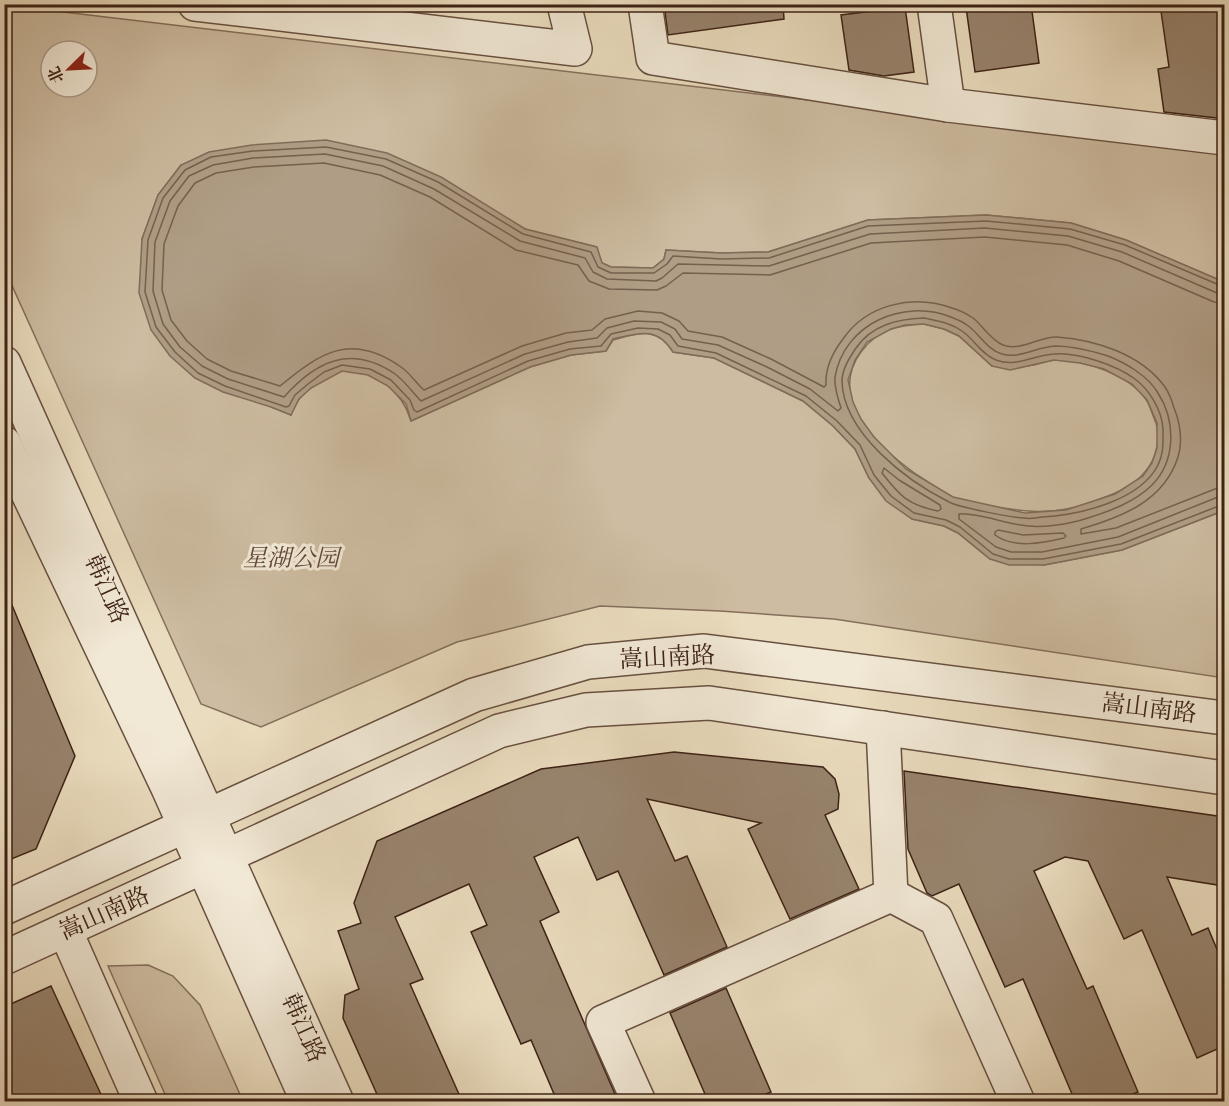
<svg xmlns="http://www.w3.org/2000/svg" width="1229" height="1106" viewBox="0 0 1229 1106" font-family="'IM FELL English','Noto Serif SC',serif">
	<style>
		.green { fill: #cdbca1; stroke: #856f5c; stroke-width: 1.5; fill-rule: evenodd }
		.water { fill: #af9d85; stroke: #816c59; stroke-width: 1.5; fill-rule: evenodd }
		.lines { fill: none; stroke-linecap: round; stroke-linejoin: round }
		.shore { stroke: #76604e; stroke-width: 1.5 }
		.building { fill: #97836d; stroke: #3d2216; stroke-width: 1.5 }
		.minor-casing { stroke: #685040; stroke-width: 36 }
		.minor { stroke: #f1e8d5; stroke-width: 33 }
		.labels { text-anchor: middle; stroke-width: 6; stroke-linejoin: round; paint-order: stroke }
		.park-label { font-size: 24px; font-style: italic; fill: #614839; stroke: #f1e8d5 }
		.street-label { font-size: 24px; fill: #3d2216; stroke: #f1e8d5 }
	</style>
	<rect width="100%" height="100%" fill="#eadcbe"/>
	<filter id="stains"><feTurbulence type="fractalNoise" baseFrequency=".00333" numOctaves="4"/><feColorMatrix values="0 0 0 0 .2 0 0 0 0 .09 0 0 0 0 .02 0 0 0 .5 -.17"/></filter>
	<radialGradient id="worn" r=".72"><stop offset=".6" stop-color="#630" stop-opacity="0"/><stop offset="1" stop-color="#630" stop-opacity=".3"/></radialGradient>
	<g class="green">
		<path d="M4,5L1224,149V282L1126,240L1071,223L986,215L868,220L768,252L721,253L666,250L664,259L653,268L611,267L602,263L596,247L525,229L483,204L181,165L158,195L142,239L271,407L291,415C293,410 296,403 300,398C307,389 332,372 344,371C376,370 402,391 411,421L530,367L571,355L606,351L613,340C639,333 657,326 673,352L714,358L803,401L833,426L855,449L869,478L912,519L944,526L958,533L990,559L1044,565L1122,550L1220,512L1224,508V678L834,619L720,611L600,606L457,642L261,727L201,704L5,270ZM51,51H87V87H51Z"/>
		<path d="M924,324L944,329L959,336L992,366C1005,366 1020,367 1033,365C1040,364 1048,360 1055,360C1084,359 1132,376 1147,401C1150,406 1152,413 1154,418C1162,436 1157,459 1144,473C1131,489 1108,496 1089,503C1052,516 1023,512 986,505C976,503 965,501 955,498C946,495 939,489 931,484C891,460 823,403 861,352C877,330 897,325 924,324Z"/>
		<path d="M148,965L173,976L200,1005L243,1101H168L108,966Z"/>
	</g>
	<path class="water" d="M326,140L387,153L441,177L525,229L597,247L602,263L611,267L653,268L664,259L666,250L721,253L768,252L868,220L986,215L1071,223L1126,240L1224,282V508L1220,512L1122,550L1044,565H1009L990,559L958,533L944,526L912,519L886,501L869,478L855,449L833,426L803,401L714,358L673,352C657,326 639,333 613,339L606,351L571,355L530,367L411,421L406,404L388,386L368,375L342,371L311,388L299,399L291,415L271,407L223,392L195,378L170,356L151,330L139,293L142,239L158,195L181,165L209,152L252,145ZM924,324L944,329L959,336L992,366L1010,370L1054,360L1080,363L1104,369L1132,384L1147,400L1157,423V448L1152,463L1143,476L1115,494L1066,510L1025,513L953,497L906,469L874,437L861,419L853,402L848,380L855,360L867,342L891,329L905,325Z"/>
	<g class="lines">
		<g class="shore">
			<path d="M1224,287L1125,245L1070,229L986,221L868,226L769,258L721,259L673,256L667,264L654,273H611L598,267L591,252L523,234L438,182L386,159L326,147L253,151L211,157L185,170L163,198L148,240L145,292L156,327L175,352L198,373L225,386L286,407L289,406L295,395L308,384L324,372L342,365L370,369L391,380L410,400L414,410L417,412L528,361L570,349L601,346L611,334L638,328L658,329L670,335L678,346L716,353L806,396L837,421L860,445L874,475L891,496L914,513L946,520L960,527L993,554L1009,559H1043L1121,544L1224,504"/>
			<path d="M1224,294L1217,293L1122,252L1068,236L985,228L870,234L769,266L678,264L662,278L656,281L607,279L593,272L585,258L520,241L434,189L383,166L325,154L253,158L213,165L189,176L170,201L155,242L153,291L163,324L180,347L202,366L228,379L284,397C316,361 351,344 395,374C405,381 413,393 421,401L525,354L568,342L597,338L607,328L634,321L661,322L675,329L682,339L718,345L767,367L810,389L838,411L841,408C838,399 834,386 835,377C844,324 903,298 951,317C956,319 963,322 967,325C979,333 987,350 1002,354C1020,359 1036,347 1055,346C1072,346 1092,351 1108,356C1126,363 1148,376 1158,393C1176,421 1176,461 1152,485C1135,502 1110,511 1088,518C1070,524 1040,529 1021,525C1005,523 973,512 959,514V519L996,547L1011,552H1042L1118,537L1218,497H1224"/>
			<path d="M1224,303L1214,302L1119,261L1067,245L985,237L871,243L770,275L683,273L666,286L657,290L609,289L589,281L578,265L516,250L430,197L380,175L324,163L254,167L216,173L195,183L178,206L164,244L162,290L171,320L187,341L207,359L231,371L280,386C321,352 351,332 401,367C410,373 416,383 424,390L522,346L566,333L592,330L605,319L638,311L662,313L679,321L688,331L722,337L771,359L824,387L826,385C825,368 833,352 843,339C867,304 913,294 952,308C959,310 967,314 973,318C983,326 991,340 1003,345C1020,352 1040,336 1057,337C1096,340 1141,354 1165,387C1169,393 1172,401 1174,408C1180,422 1183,442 1178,457C1164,501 1122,517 1081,529V534L1116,528L1215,489L1224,487"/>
			<path d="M924,318C937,321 951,323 962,331C974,339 982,355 996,360C1016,368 1034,355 1054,354C1078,352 1116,365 1135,379C1150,390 1162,411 1163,429C1163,442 1164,453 1158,465C1140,501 1079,515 1042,517C1037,518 1030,519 1024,518C1010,517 961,508 949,502C907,481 843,433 842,381C842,369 850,357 856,348C872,325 897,319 924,318Z"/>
			<path d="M884,468L899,480L940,505L941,509L938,511C908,505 900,496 882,473Z"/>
			<path d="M998,530L1023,535L1063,533L1066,536L1064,538C1043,543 1014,549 995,535V532Z"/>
		</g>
	</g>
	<g class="building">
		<path d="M664,4H783L784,19L668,35Z"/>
		<path d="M982,4H1031L1039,63L975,72L966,7Z"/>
		<path d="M1160,4H1224V117L1217,118L1164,112L1158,69L1169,67Z"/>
		<path d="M905,7L914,72L884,76L849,70L841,15Z"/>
		<path d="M4,586L75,756L36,849L4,862Z"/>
		<path d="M674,752L823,767L835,779L839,794L838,809L825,815L859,889L790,919L748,829L761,823L647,799L675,861L687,856L727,947L664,975L618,871L597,880L578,837L534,857L559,912L540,921L618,1101H557L531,1040L521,1044L471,932L487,925L469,884L395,917L423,979L410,984L462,1101H380L343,1018L345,995L359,989L338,931L361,923L354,903L377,841L541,769Z"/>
		<path d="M904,771L1224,817V886L1167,877L1192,935L1208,928L1224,966V1046L1197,1058L1142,930L1124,939L1088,861L1065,857L1034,871L1087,989L1093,986L1138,1092L1116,1101H1075L1023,979L1005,987L959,884L932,896L927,893L908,849Z"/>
		<path d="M51,986L104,1101H4V1007Z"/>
		<path d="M726,988L771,1092L749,1101H708L670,1013Z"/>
	</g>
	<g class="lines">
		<g class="minor-casing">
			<g id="minor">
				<path d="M195,4L575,49L564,4"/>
				<path d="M645,4L653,58L948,105L1224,138"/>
				<path d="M934,4L948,105"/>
				<path d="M4,363L337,1102"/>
				<path d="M4,443L168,788L308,1102"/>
				<path d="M883,728L891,895L936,919L1018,1102"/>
				<path d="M4,908L474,695L588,662L704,651L1224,718"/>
				<path d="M65,930L141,1102"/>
				<path d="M4,958L499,731L586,710L709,703L1224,778"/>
				<path d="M639,1102L603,1022L891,895"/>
			</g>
		</g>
		<use href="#minor" class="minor"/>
	</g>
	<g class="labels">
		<g class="park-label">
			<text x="291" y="566">星湖公园</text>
		</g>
		<g class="street-label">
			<text transform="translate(107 589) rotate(66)" y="8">韩江路</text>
			<text transform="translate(667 657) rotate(-3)" y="8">嵩山南路</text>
			<text transform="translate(1149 708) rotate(7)" y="8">嵩山南路</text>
			<text transform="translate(104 913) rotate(-24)" y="8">嵩山南路</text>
			<text transform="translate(304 1028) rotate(66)" y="8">韩江路</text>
		</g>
	</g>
	<rect width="1229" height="1106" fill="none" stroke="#eadcbe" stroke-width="24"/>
	<rect x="6" y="6" width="1217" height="1094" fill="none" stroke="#3d2216" stroke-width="3"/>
	<rect x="12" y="12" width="1205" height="1082" fill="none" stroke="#3d2216" stroke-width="1.5"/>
	<g transform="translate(69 69) rotate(246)"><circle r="28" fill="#f1e8d5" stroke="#a99989" stroke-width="1.5"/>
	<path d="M0-4.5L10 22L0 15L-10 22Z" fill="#8f2418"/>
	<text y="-9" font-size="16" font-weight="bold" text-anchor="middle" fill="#3d2216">北</text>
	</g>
	<rect width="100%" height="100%" filter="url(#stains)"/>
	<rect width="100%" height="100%" fill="url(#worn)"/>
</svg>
